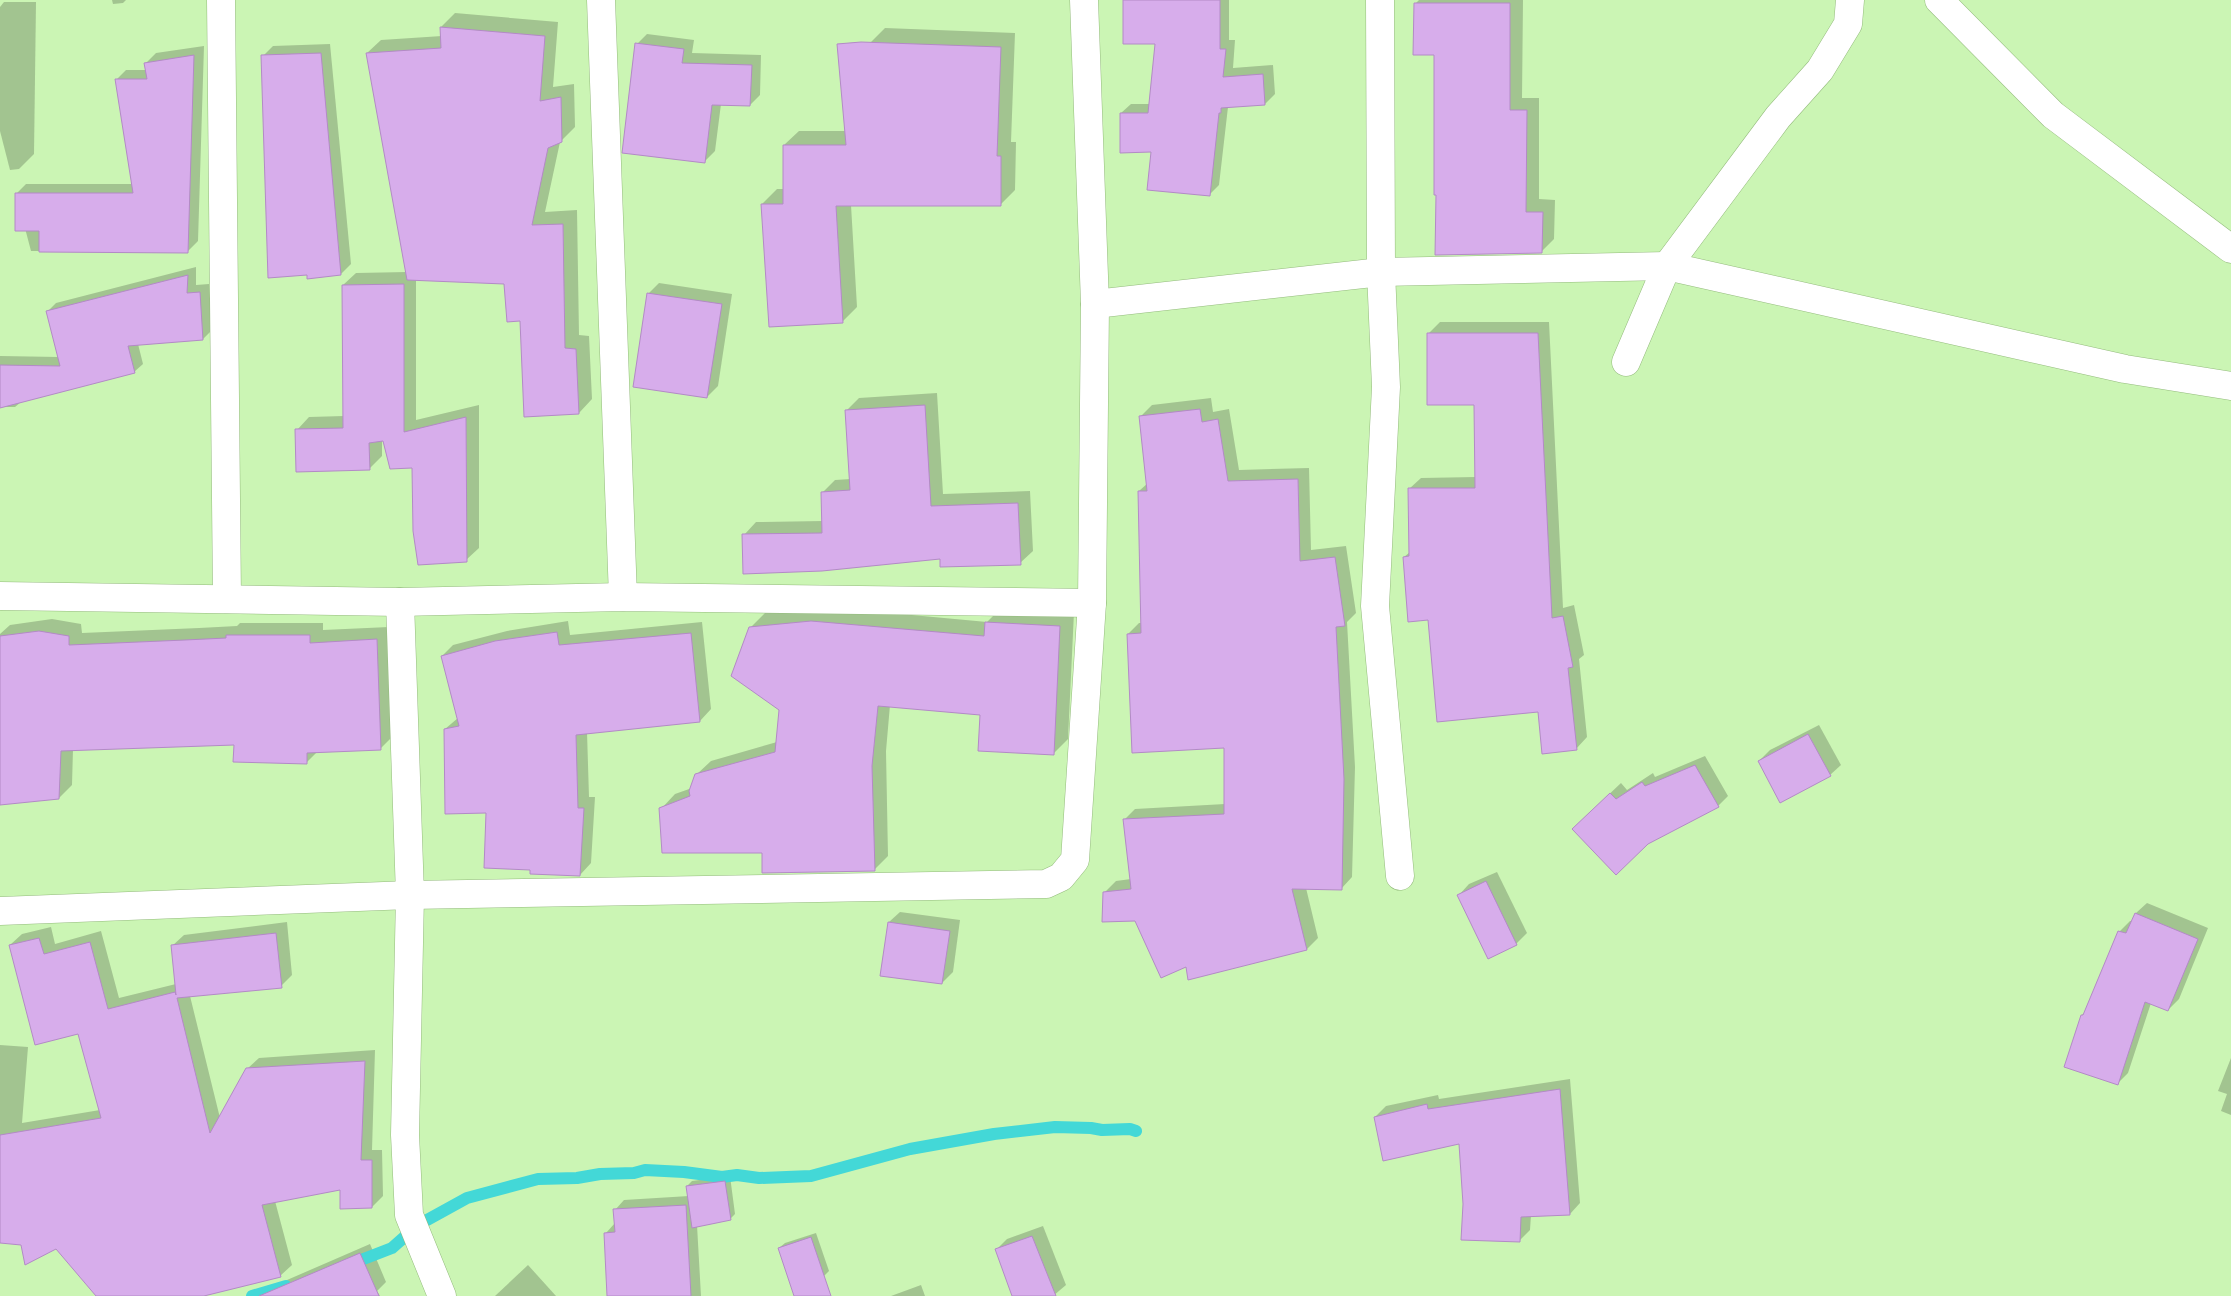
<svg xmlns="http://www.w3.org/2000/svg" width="2231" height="1296" viewBox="0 0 2231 1296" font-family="'IBM Plex Sans',sans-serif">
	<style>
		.shadow { fill: #0003 }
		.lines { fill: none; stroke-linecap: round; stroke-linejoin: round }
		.stream { stroke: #43d8d7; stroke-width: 12 }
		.building { fill: #d7adeb; stroke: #b38ac6 }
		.street-casing { stroke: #94bb7d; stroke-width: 29 }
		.street { stroke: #fff; stroke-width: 28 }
	</style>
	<rect width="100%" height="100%" fill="#cbf5b4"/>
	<g class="shadow">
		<path d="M112,0H126L123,3L113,4Z"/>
		<path d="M1125,0H1229V40H1235L1233,68L1273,65L1275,94L1265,104L1228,107L1219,185L1209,195L1152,151L1121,113L1131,104H1150L1156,43Z"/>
		<path d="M1419,0H1523L1522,98H1539V199L1555,200L1554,239L1541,252L1438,193L1435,54L1415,4Z"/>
		<path d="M4,2H36L34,154L19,169L10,170L0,131V7Z"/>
		<path d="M455,13L558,22L553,87L574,84L575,127L560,142L545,212L577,210L579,335L589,336L592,399L579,413L521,320L505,283L416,279V420L479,405V548L466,560L413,467L382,436V456L370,468L297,430L309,417L344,416L343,285L356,273L407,272L367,53L381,40L442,36L441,27Z"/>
		<path d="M885,28L1015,33L1011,142H1016L1015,190L1000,205H851L857,307L843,321L762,204L777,189H784V145L799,131H873L870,43Z"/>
		<path d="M647,34L694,40L692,53L761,55L760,95L750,105L721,104L715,151L705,161L637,44Z"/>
		<path d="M330,44L351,264L341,274L263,56L273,46Z"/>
		<path d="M204,46L198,241L188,251H31L16,194L26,184H133L116,80L126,70H147L146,63L156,53Z"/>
		<path d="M196,267V285L209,284L212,330L203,339L138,344L143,364L134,372L21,402L15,407H0V356L59,357L47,312L56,303Z"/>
		<path d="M659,283L732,294L718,386L707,397L648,294Z"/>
		<path d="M1440,322H1549L1563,608L1574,605L1584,655L1579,659L1587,737L1576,749L1539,711L1429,619L1404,557L1410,552L1409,489L1421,478L1476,477V404L1428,334Z"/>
		<path d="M937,393L943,494L1030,491L1033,551L1020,563L941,558L744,535L756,522L823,521L822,493L835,480L851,479L846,411L859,398Z"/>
		<path d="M1211,398L1213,412L1229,409L1239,470L1309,468L1311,550L1346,546L1356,613L1347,622L1355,767L1352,877L1341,889L1306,888L1318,938L1307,949L1187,965L1105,892L1116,881L1131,879L1124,820L1135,809L1225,804V747L1128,634L1139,623H1142L1139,491L1148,483L1141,416L1152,405Z"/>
		<path d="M826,607L987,622L1000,609L1074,612L1068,739L1054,753L982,713L890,705L886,751L888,856L874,870L763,852L661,809L675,794L692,788L696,775L711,761L777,742L780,710L750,628L765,613Z"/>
		<path d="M52,619L81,624L82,633L199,628L237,626L240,623H323V630L389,627L393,736L381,748L318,751L306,763L235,743L73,749L72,785L59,798L0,804V634L10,625Z"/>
		<path d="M568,621L570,635L702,622L711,709L700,721L587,732L589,797H595L591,863L580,875L531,868L488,812L445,729L458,718L442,656L453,645L507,631Z"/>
		<path d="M1819,725L1841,765L1830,775L1759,761L1770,750Z"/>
		<path d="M1705,756L1728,796L1718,806L1583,819L1621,783L1627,790L1653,773L1655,777Z"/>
		<path d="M1497,872L1527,933L1516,944L1459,895L1469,884Z"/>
		<path d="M2147,903L2208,928L2179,999L2168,1010L2151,1003L2128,1073L2117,1084L2082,1015L2086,1011L2120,931L2130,921H2133L2136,913Z"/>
		<path d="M900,912L960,920L953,972L942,983L889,922Z"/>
		<path d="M287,922L292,975L281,986L190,996L220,1118L247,1069L259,1058L375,1050L372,1150H382L383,1196L372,1207L341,1189L275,1201L292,1265L280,1276L204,1296H98L56,1247L0,1242V1045L28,1047L22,1123L100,1110L79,1032L10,945L22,934L51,927L55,944L101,931L119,998L176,984L172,946L184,935Z"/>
		<path d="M2231,1058V1115L2221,1111L2227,1094L2218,1091Z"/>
		<path d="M1570,1079L1580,1203L1570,1214L1531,1215L1530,1230L1519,1241L1465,1204L1460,1143L1375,1117L1386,1106L1438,1095L1439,1099Z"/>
		<path d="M730,1176L735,1214L730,1219L697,1225L701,1296H609L606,1233L615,1223V1210L624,1200L689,1196L687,1186L692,1181Z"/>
		<path d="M1043,1226L1066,1285L1053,1296H1014L997,1249L1007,1239Z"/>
		<path d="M816,1233L829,1271L824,1276L779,1248L785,1243Z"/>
		<path d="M370,1244L386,1282L377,1291L380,1296H280L277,1289L287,1280Z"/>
		<path d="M528,1265L556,1296H495Z"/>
		<path d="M921,1285L925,1296H891Z"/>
	</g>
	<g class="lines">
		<g class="stream">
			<path d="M348,1265L392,1248L418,1225L467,1198L538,1179L577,1178L600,1174L634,1173L645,1170L684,1172L722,1177L737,1175L759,1178L811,1176L910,1149L994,1134L1055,1127L1091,1128L1102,1130L1130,1129L1136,1131"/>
			<path d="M252,1296L286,1286"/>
		</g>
	</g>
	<g class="building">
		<path d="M1123,0H1220V49H1226L1223,77L1263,74L1265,105L1221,108V113H1219L1210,196L1147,190L1151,152L1120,153V113H1148L1155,44H1123Z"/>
		<path d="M1414,3H1510V110H1527L1526,212H1543L1542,253L1435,255L1436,195H1434V55H1413Z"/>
		<path d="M440,27L545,36L540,101L561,97L562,142L548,148L532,225L563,224L565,348L576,349L579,414L524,417L520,321L507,322L504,284L407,280L366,53L441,48Z"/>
		<path d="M861,42L1001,47L997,156H1001V206H836L843,323L769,327L761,204H783V145H846L837,44Z"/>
		<path d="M635,43L684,49L682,63L752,65L750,106L712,105L705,163L622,153Z"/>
		<path d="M321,53L341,275L307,279V275L268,278L261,55Z"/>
		<path d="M194,55L188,253L39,252V231H15V193H133L115,79H147L144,63Z"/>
		<path d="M188,275L187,293L200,292L203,340L128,346L135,373L0,408V365L60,366L46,311Z"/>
		<path d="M404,284V432L466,417L467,562L418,565L413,531L412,468L390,469L383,441L369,443L370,470L296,472L295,429L343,428L342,285Z"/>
		<path d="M647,293L722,304L707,398L633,387Z"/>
		<path d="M1427,333H1538L1552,618L1563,616L1573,667L1568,668L1577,750L1542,754L1538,712L1437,722L1428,620L1408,622L1403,557L1409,556L1408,488H1475L1474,405H1427Z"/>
		<path d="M925,405L931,506L1018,503L1021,565L940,567V559L822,571L743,574L742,534L822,533L821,492L850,490L845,410Z"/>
		<path d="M1200,409L1202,422L1218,419L1228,481L1298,479L1300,561L1335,557L1345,626L1336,627L1344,779L1342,890L1292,889L1307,950L1188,980L1186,967L1161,978L1135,921L1102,922L1103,892L1131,889L1123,819L1224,814V748L1132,753L1127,634L1141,633L1138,491H1147L1139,416Z"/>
		<path d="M811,621L984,636L985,622L1060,626L1054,755L978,751L980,715L878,706L872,766L875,871L762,873V853H662L659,808L690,796L689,791L695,774L775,752L779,710L731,676L749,627Z"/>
		<path d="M39,631L69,636V645L185,640L226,638V635H310V643L377,639L381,750L307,753V764L233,762L234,745L61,751L59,799L0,805V636Z"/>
		<path d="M557,632L559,645L691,633L700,722L576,735L578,808H584L580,876L530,874V870L484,868L486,813L445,814L444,729L459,726L441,656L495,641Z"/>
		<path d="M1808,734L1831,776L1780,803L1758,761Z"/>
		<path d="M1695,765L1719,807L1648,844L1616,875L1572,829L1610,793L1616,799L1642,782L1645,786Z"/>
		<path d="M1486,881L1517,945L1488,959L1457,895Z"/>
		<path d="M2135,913L2198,939L2168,1011L2145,1002L2118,1085L2064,1067L2081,1015H2083L2118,931L2126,933Z"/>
		<path d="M888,922L950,931L942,984L880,976Z"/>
		<path d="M276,933L282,988L177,998L210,1133L246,1068L365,1061L361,1160H372V1208L340,1209V1190L262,1205L281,1277L204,1296H96L56,1249L25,1265L21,1245L0,1243V1135L101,1118L78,1034L35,1045L9,945L39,938L44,954L90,942L108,1009L175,992L176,995L171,945Z"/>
		<path d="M1560,1089L1570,1215L1521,1217L1520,1242L1461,1240L1463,1204L1459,1144L1383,1161L1374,1117L1427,1104L1428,1109Z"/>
		<path d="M725,1181L731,1220L692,1228L686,1186Z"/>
		<path d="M686,1205L691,1296H607L604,1233L615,1232L613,1209Z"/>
		<path d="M1032,1236L1056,1296H1012L995,1249Z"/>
		<path d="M811,1237L831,1296H794L778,1248Z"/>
		<path d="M360,1253L379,1296H259Z"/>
	</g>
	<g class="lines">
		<g class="street-casing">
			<g id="street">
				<path d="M221,0L227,599"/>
				<path d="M601,0L623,597"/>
				<path d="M1380,0L1381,272L1386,387L1375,606L1400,876"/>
				<path d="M1939,0L2053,115L2231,249"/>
				<path d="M1095,304L1381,272L1667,266L2125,369L2231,386"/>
				<path d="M1626,362L1667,266L1778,117L1820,70L1848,24L1850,0"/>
				<path d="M0,596L400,602L623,597L1092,603"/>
				<path d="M400,602L410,895L405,1135L409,1215L442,1296"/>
				<path d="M0,911L410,895L1046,884L1061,877L1075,860L1092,603L1095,304L1084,0"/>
			</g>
		</g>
		<use href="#street" class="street"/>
	</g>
</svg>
